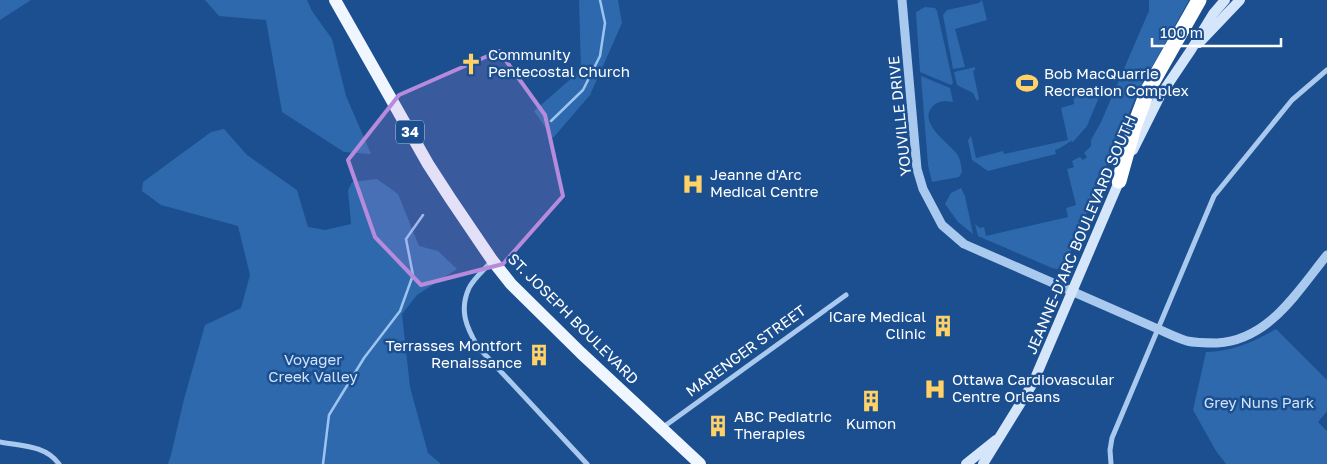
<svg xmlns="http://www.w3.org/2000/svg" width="1327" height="464" viewBox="0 0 1327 464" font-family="'Golos Text',sans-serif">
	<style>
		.green { fill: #2e69ad }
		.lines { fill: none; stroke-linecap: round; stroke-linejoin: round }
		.stream { stroke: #9cc4f0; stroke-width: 2.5 }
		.minor { stroke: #a9c9ee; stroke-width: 5 }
		.tertiary { stroke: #a9c9ee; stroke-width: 9 }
		.secondary { stroke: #d6e6fa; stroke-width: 10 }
		.primary { stroke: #f0f6ff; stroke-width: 12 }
		.motorway { stroke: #fff; stroke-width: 15 }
		.marked { fill: #b68bdc; fill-opacity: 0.2; stroke: #b68bdc; stroke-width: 4; stroke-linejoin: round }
		.labels { text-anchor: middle; stroke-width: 5; stroke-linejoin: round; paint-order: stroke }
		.shield { fill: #1b4f8f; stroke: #bbcadd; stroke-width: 1 }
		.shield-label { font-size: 14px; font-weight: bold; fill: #fff }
		.poi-label { font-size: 15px; fill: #fff; stroke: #1b4f8f; text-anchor: start }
		.street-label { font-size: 15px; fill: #fff; stroke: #1b4f8f }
		.park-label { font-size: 15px; fill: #cfe3fa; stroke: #1b4f8f }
	</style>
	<rect width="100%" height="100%" fill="#1b4f8f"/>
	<g class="green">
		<path d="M0,0H31L0,20Z"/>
		<path d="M205,0H307L312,11L332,39L346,96L371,154L344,152L282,112L266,20L219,16Z"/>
		<path d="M579,0H618L622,23L590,95L553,138L534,111L581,70Z"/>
		<path d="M982,0L987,20L955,29L965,67L953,69L943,15L947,10L979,3Z"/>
		<path d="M1149,0H1189L1137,94L1074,243L1073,242L1070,248L1072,249L1070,253L1067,252L1065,257L1068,258L1064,267L1057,269L1052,268L978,236L975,224L980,228L984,227L986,236L1068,217L1066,208L1076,205L1067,169L1074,167L1072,161L1080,157L1083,160L1087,157L1084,153L1091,146V140L1101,122L1145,20L1149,11Z"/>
		<path d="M925,7L935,8L937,11L953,83L951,85L920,72L916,12Z"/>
		<path d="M975,67V70L973,71L979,99L977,101L973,93L957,85L954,72Z"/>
		<path d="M921,76L950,88L953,102C946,101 938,100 932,107C918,123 949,143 957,154C961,159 961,167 962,172L959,177L932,182L928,165Z"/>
		<path d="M1090,88L1097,90L1099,97L1087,126L1073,142L1071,141L1060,148L1055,150L1056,154L988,171L972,160L968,140L971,136L976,158L1003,151L1004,154L1068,140L1061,108L1074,104L1073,92Z"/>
		<path d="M224,129L247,155L297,190L308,227L325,230L351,224L348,190L352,182L377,179L398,194L419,246L438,251L457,269L417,295L402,314L410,387L428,453L441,464H168L171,455L184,399L205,325L241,308L250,275L238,226L161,205L142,191L143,182L211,132Z"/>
		<path d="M961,188L965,196L973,234L958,222L945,204L951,193Z"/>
		<path d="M1276,329L1327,380V411L1318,422L1327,431V464H1226L1216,451L1193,410L1206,352C1231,352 1254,342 1276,329Z"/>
	</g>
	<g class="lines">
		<g class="stream">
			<path d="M551,121L583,90L600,56L605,23L600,0"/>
			<path d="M323,464L329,415L364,358L400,311L413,275L406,239L423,215"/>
		</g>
		<g class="minor">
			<path d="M492,261C485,269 474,278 469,288C459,310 466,327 478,347L587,464"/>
			<path d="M662,428L846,295"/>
			<path d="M0,442C21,446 45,445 59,464"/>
			<path d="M1111,464L1110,450L1112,438L1214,196L1292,100L1327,70"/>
		</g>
		<path class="tertiary" d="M902,0L917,169L923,189L942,225L964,244L1158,329C1167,333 1177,338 1187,341C1196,343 1207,343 1217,343C1269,340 1297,292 1327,255"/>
		<g class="secondary">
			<path d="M1199,43L1240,0"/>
			<path d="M1133,150L1160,96L1191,50L1213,14L1225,0"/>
			<path d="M966,464L996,440"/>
			<path d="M983,464L1033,383L1121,177"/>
		</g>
		<path class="primary" d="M335,0L428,164L450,198L492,260L511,284L581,353L700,464"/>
		<path class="motorway" d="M1119,181L1134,127L1148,90L1199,0"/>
	</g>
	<path class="marked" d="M499,51L545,115L563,196L503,264L421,285L375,237L348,160L399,95Z"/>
	<defs>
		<g id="church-bare" transform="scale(1.725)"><path d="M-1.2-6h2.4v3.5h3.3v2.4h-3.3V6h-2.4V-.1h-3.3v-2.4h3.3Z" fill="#ffd166" stroke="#1b4f8f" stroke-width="2.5" paint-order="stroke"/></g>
		<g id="stadium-bare" transform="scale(1.725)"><path d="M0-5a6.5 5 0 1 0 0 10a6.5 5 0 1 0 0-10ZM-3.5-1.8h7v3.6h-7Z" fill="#ffd166" stroke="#1b4f8f" stroke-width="2.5" paint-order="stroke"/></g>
		<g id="hospital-bare" transform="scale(1.725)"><path d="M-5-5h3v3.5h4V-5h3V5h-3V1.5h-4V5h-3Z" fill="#ffd166" stroke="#1b4f8f" stroke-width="2.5" paint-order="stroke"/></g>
		<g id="building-bare" transform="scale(1.725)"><path d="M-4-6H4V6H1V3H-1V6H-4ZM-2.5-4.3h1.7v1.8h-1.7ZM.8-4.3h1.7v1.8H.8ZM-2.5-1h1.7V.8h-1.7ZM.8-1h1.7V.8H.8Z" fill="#ffd166" stroke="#1b4f8f" stroke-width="2.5" paint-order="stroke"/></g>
	</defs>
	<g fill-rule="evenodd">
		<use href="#church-bare" x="471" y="64"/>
		<use href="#stadium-bare" x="1027" y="83"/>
		<use href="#hospital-bare" x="693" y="184"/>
		<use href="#building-bare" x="943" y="326"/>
		<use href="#building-bare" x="539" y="355"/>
		<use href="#hospital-bare" x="935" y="389"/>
		<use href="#building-bare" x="871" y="401"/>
		<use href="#building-bare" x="718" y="426"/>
	</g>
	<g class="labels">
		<rect class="shield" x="396" y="120.5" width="28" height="23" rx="4"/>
		<g class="shield-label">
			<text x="410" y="137">34</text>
		</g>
		<g class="poi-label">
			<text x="488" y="60">Community<tspan x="488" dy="17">Pentecostal Church</tspan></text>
			<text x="1044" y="79">Bob MacQuarrie<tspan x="1044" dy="17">Recreation Complex</tspan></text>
			<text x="710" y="180">Jeanne d'Arc<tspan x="710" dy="17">Medical Centre</tspan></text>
			<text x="926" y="322" text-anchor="end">iCare Medical<tspan x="926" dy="17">Clinic</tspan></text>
			<text x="522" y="351" text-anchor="end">Terrasses Montfort<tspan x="522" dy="17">Renaissance</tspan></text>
			<text x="952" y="385">Ottawa Cardiovascular<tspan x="952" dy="17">Centre Orleans</tspan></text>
			<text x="734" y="422">ABC Pediatric<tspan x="734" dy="17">Therapies</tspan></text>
			<text x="871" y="429" text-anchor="middle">Kumon</text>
		</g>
		<g class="street-label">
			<text transform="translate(900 116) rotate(-96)" y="5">YOUVILLE DRIVE</text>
			<text transform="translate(1081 235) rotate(-67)" y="5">JEANNE-D'ARC BOULEVARD SOUTH</text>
			<text transform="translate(573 319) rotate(45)" y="5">ST. JOSEPH BOULEVARD</text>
			<text transform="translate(746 351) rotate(-36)" y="5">MARENGER STREET</text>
		</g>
		<g class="park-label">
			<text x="313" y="365">Voyager<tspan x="313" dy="17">Creek Valley</tspan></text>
			<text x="1259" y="408">Grey Nuns Park</text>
		</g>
	</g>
	<path d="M1152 38v8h129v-8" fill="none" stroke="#ffffff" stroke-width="2.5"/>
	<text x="1160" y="38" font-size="15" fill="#ffffff" stroke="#1b4f8f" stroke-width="4" paint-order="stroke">100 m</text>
</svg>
